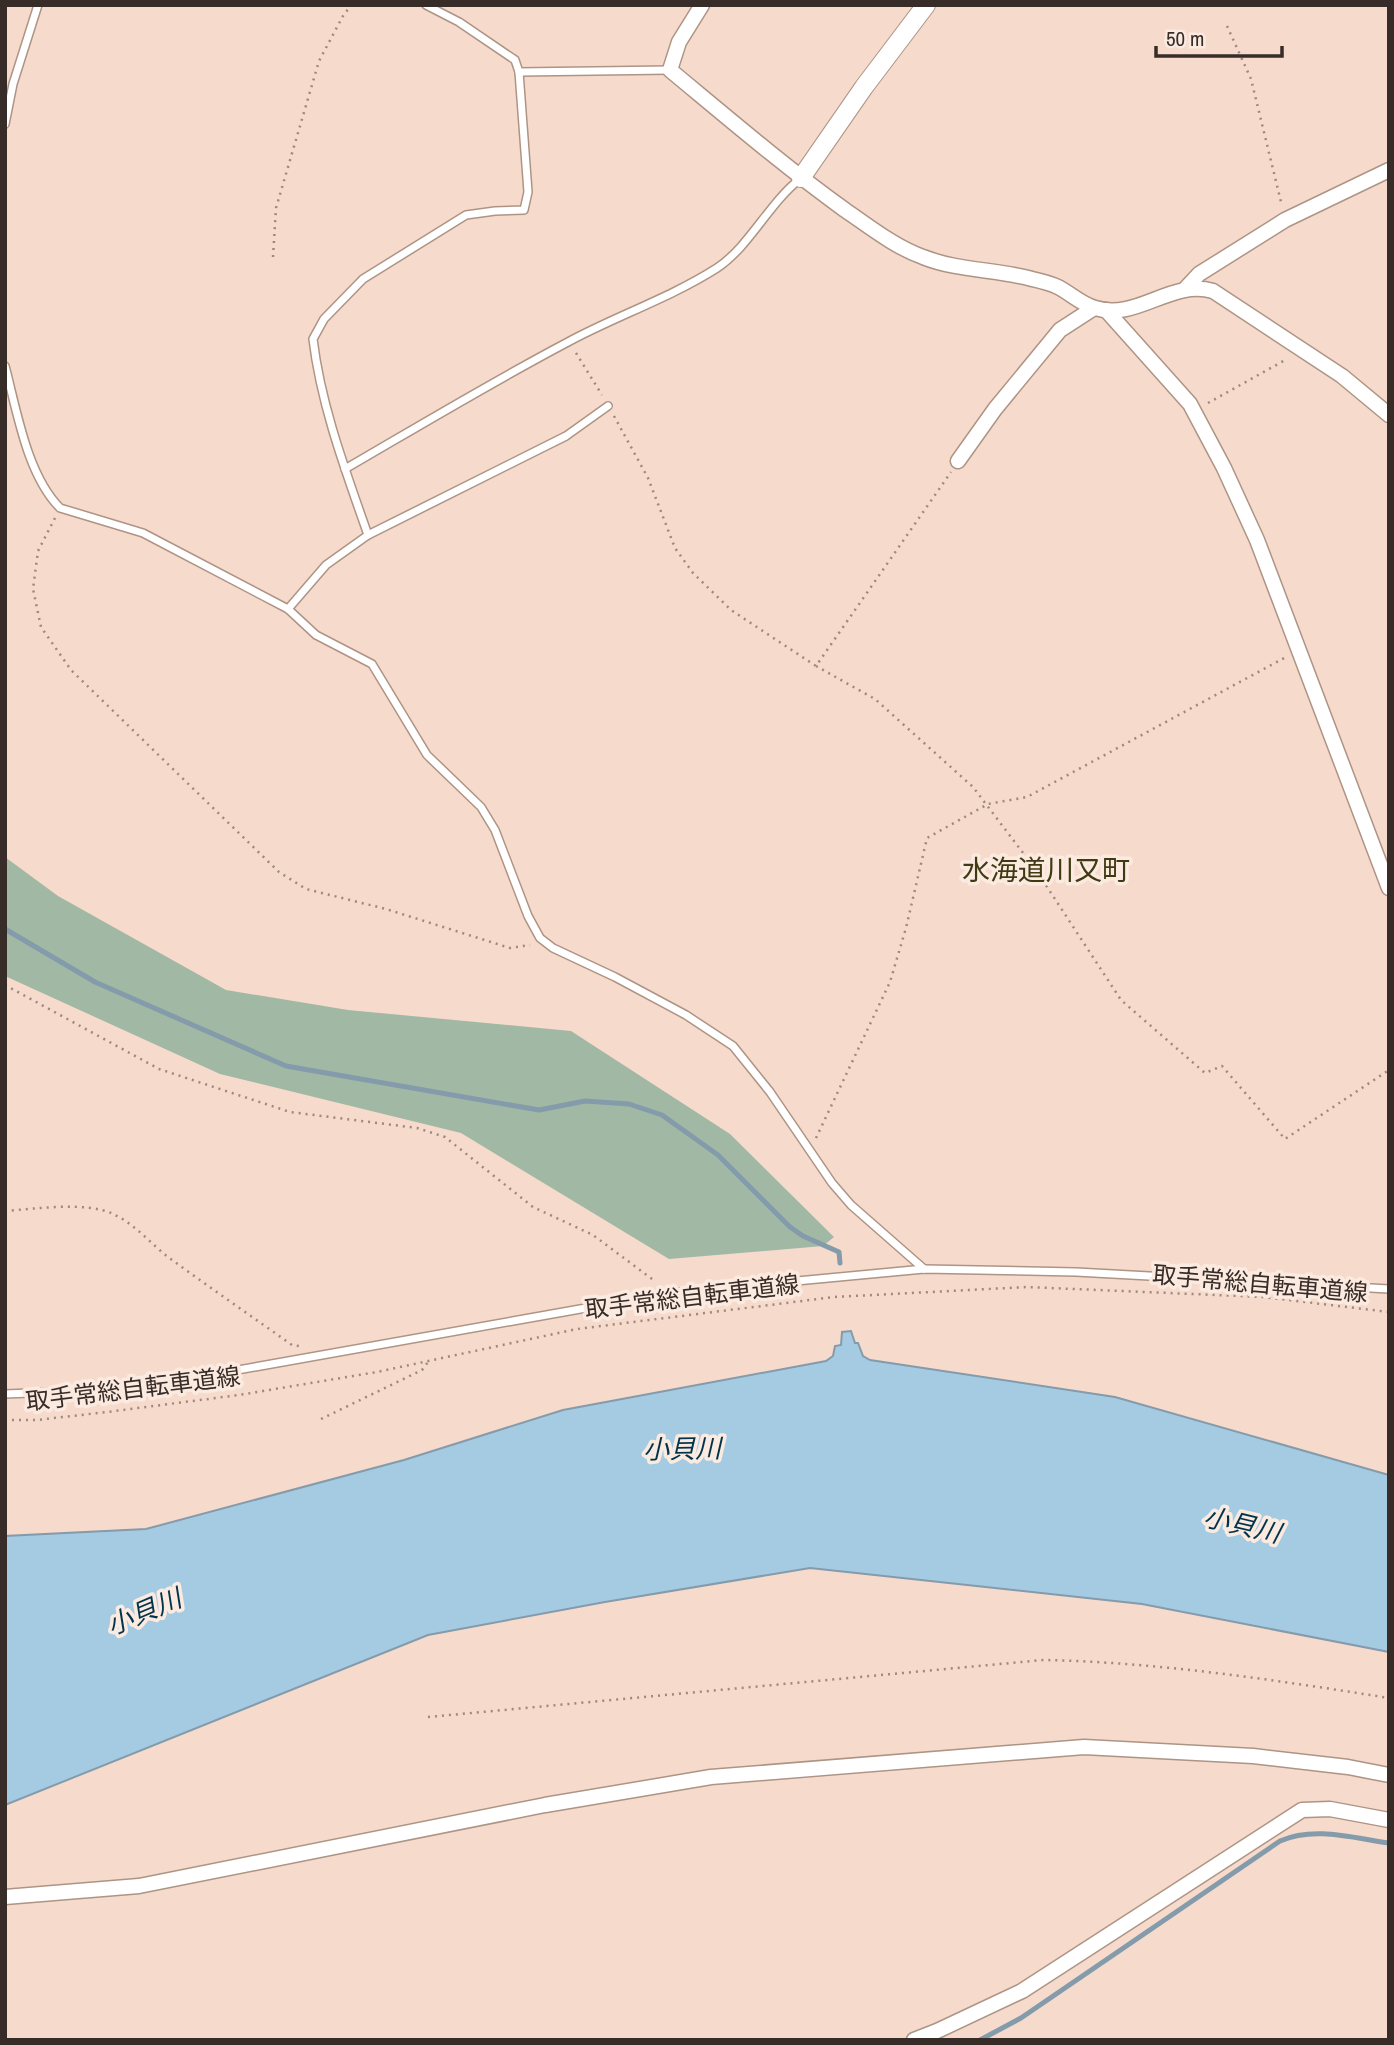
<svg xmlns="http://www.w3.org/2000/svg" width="1394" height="2045" viewBox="0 0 1394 2045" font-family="'Archivo Narrow','Noto Sans JP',sans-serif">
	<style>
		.green { fill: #a1b8a4 }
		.water { fill: #a5cbe3; stroke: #849bab; stroke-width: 2 }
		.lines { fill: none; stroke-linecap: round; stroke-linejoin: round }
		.stream { stroke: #849bab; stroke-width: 5 }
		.service-casing { stroke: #ae9485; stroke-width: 10 }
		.minor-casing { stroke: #ae9485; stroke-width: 17 }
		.tertiary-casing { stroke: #ae9485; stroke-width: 20 }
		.path { stroke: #9d897e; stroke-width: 2.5; stroke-dasharray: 2 5; stroke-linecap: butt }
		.service { stroke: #fff; stroke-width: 7 }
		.minor { stroke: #fff; stroke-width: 14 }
		.tertiary { stroke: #fff; stroke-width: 18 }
		.labels { text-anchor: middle; stroke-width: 7; stroke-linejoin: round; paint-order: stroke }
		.street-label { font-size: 24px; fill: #372c27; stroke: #fbeae0 }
		.water-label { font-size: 26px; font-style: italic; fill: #00344c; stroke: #fbeae0 }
		.quarter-label { font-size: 28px; fill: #3f3a11; stroke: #fbeae0 }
	</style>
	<rect width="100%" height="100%" fill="#f6dacb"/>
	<path class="green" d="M5,857L58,896L226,990L348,1010L571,1031L730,1134L834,1237L823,1246L669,1259L461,1133L220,1074L5,976Z"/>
	<path class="water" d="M851,1331L855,1343H858L863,1356L870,1360L1115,1397L1389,1475V1652L1142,1604L810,1568L605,1602L428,1635L5,1805V1536L146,1529L404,1460L563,1410L826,1361L833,1356L835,1346L841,1345L842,1332Z"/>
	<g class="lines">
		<g class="stream">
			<path d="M5,929L95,982L286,1066L539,1110L585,1101L629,1104L662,1115L718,1155L790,1227L803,1236L839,1252L840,1263"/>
			<path d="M980,2040L1021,2018L1280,1841C1314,1826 1353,1838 1389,1843"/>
		</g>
		<g class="service-casing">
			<g id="service">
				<path d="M519,72L670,70"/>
				<path d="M5,124L13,84L38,5"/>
				<path d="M5,366C17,411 27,475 60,508L143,533L288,609L316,635L372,664L427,755L481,807L495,830L528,916L540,938L553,948L615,977L686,1015L733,1046L770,1092L832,1183L851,1205L924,1269"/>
				<path d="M345,469C419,426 492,382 568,342C616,316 670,298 717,268C749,247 769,203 800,179"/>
				<path d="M368,535C346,472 321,406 313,339L324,319L363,279L466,215L495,211L524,210L528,192L519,72L515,60L459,22L426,5"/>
				<path d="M288,609L326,565L368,535L566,436L608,406"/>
				<path d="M5,1394L131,1389L670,1293L924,1269L1076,1272L1389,1289"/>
			</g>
		</g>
		<g class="minor-casing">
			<g id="minor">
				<path d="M702,5L679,42L670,70C728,118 784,166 845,210C870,227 895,247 923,257C958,271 996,269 1032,279C1041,281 1050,283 1058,287C1070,293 1081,304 1095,308C1137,321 1171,279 1213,291L1342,376L1389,415"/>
				<path d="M1186,288L1199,274L1285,220L1389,170"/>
				<path d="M1106,310L1190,404L1224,468L1257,540L1389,888"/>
				<path d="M958,461L995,409L1060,330L1094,308"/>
				<path d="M5,1897L139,1886L545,1805L711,1777L1084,1747L1253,1756L1348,1767L1389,1775"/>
				<path d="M914,2040L937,2031L1022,1991L1302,1810L1330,1809L1389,1820"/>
			</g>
		</g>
		<g class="tertiary-casing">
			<path id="tertiary" d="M801,178L864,87L926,5"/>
		</g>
		<g class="path">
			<path d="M1227,26L1251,79L1282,206"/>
			<path d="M273,257L276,208L319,61L344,14L352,5"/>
			<path d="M576,353L602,395"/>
			<path d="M1208,403L1287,359"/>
			<path d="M614,416L648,478L675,548L693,573L731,610L816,666L951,472"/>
			<path d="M55,518L38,551L33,589L41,627L71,670L279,872L306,889L386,909L510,948L530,945"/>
			<path d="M816,666L875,699L973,787L1036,870L1121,1000L1205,1073L1222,1066L1285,1139L1389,1070"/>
			<path d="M5,985L159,1069L290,1112L417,1128L445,1137L533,1207L593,1235L656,1282"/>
			<path d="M816,1138L890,982L906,928L927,838L988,804L1027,797L1286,657"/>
			<path d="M5,1211C35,1209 86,1201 113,1214C135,1224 150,1243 168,1257C209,1287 251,1316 292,1345L299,1346"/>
			<path d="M321,1419L422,1370L428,1362"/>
			<path d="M5,1420H37L107,1412L239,1395L377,1372L577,1329L834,1297L1027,1287L1263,1297L1389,1312"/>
			<path d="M428,1717L1043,1660C1156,1662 1276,1680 1389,1698"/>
		</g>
		<use href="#service" class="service"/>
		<use href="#minor" class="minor"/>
		<use href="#tertiary" class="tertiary"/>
	</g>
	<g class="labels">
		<g class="street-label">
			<text transform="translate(1260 1284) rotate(5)" y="8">取手常総自転車道線</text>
			<text transform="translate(692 1297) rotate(-7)" y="8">取手常総自転車道線</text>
			<text transform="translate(133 1389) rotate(-7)" y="8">取手常総自転車道線</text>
		</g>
		<g class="water-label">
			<text transform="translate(682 1449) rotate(-1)" y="9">小貝川</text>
			<text transform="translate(1242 1525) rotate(13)" y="9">小貝川</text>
			<text transform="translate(144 1612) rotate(-23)" y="9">小貝川</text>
		</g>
		<g class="quarter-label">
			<text x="1046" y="880">水海道川又町</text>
		</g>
	</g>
	<rect width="1394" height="2045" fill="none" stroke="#372c27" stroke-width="14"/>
	<path d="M1156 46v10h126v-10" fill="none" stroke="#372c27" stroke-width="3.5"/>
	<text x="1166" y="46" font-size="21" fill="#372c27" stroke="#fbeae0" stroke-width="5" paint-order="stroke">50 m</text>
</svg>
